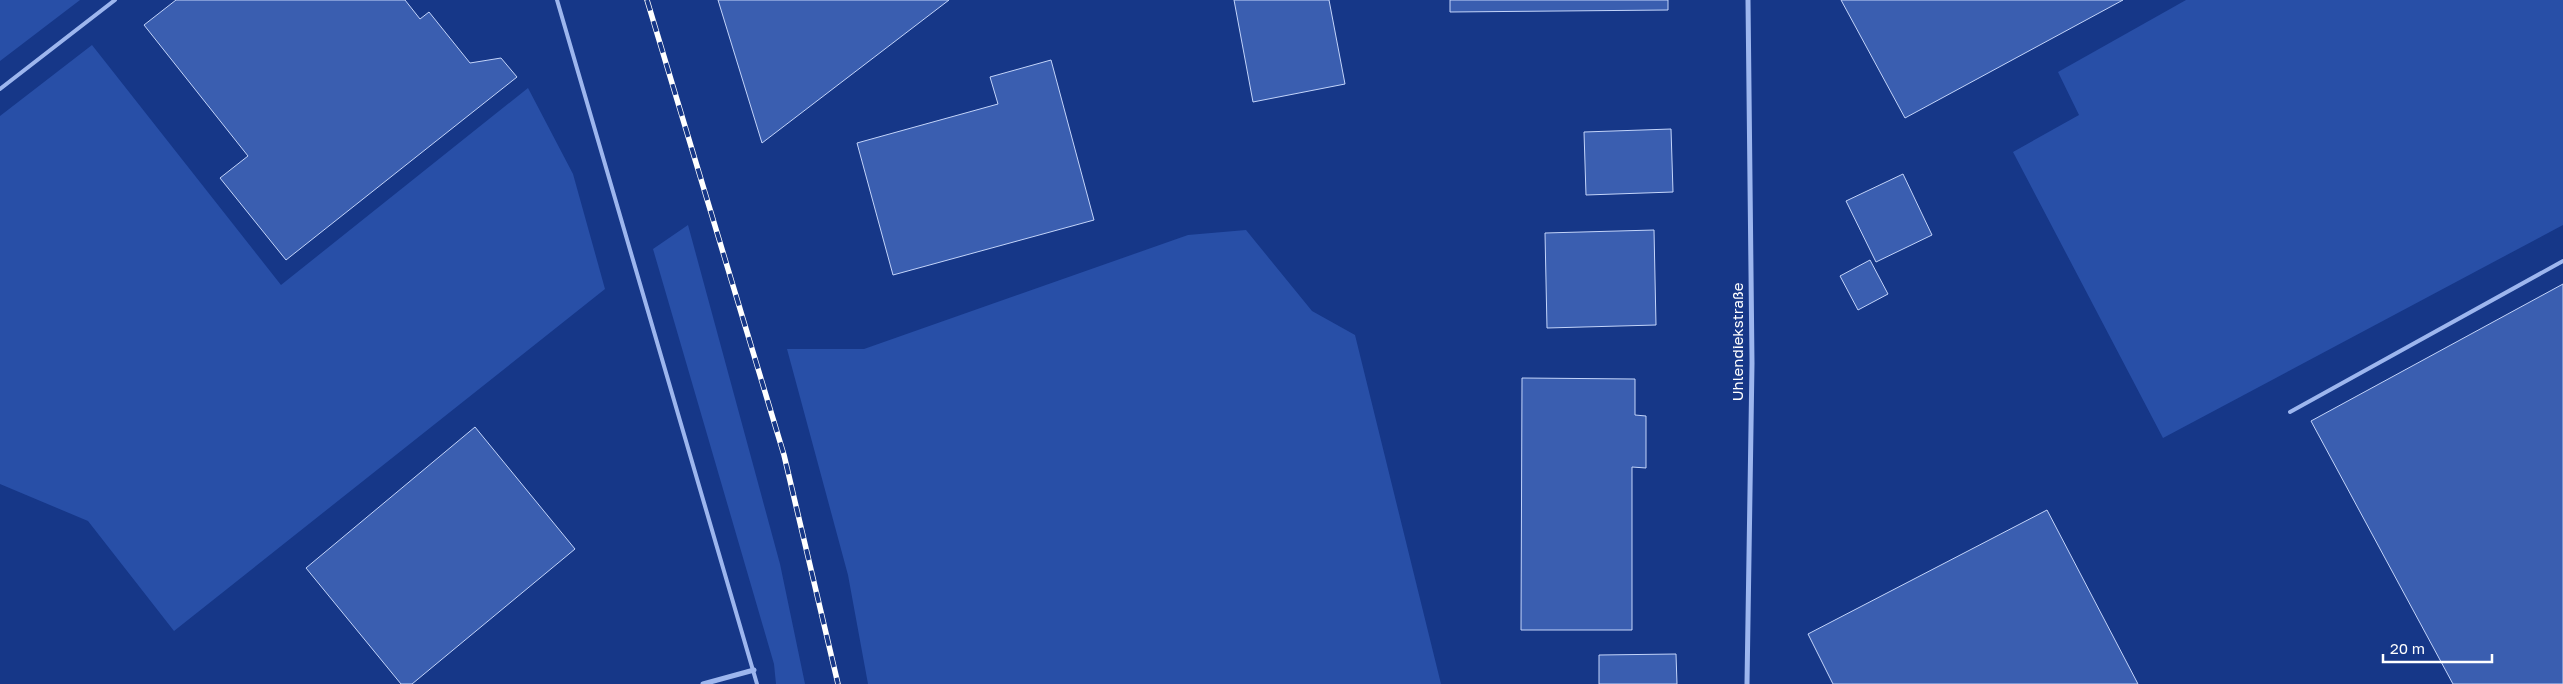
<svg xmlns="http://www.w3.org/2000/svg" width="2563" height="684" viewBox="0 0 2563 684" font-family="'Golos Text',sans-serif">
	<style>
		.green { fill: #284fa7 }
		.building { fill: #3a5eb0; stroke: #c3d4fa }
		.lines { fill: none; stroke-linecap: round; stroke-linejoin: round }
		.lane { stroke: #9db6ee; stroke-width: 4 }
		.street { stroke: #9db6ee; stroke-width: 5 }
		.rail-casing { stroke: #fff; stroke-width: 5.5 }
		.rail { stroke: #163788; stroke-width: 4; stroke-dasharray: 11; stroke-linecap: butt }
		.labels { text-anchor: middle; stroke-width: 5; stroke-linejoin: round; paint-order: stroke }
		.street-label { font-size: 15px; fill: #fff; stroke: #163788 }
	</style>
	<rect width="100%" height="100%" fill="#163788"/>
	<g class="green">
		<path d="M0,0H80L0,61Z"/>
		<path d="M2186,0H2563V225L2163,438L2013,152L2079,115L2058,72Z"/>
		<path d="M92,45L281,285L528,88L573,174L605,289L174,631L88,521L0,484V116Z"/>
		<path d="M688,225L780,564L805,684H776L774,664L653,249Z"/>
		<path d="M1246,230L1312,311L1355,335L1441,684H868L848,575L787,349H864L1188,235Z"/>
	</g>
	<g class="building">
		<path d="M176,0H405L420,19L429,12L470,63L501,58L517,77L286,260L220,178L248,156L144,25Z"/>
		<path d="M718,0H949L762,143Z"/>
		<path d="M1234,0H1329L1345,84L1253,102Z"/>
		<path d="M1450,0H1668V10L1450,12Z"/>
		<path d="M1841,0H2123L1905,118Z"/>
		<path d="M1051,60L1094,220L893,275L857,143L998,104L990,77Z"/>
		<path d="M1671,129L1673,192L1586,195L1584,132Z"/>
		<path d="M1903,174L1932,235L1876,262L1846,201Z"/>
		<path d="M1654,230L1656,325L1547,328L1545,233Z"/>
		<path d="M1870,260L1888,294L1858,310L1840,276Z"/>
		<path d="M2563,284V684H2453L2311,421Z"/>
		<path d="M1522,378L1635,379V415L1646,416V468L1632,467V630H1521Z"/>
		<path d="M475,427L575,549L412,684H401L306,568Z"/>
		<path d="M2047,510L2138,684H1833L1808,634Z"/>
		<path d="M1676,654L1677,684H1599V655Z"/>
	</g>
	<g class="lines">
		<g class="lane">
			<path d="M557,0L757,684"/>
			<path d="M0,89L115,0"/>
			<path d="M2290,412L2563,261"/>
		</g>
		<g class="street">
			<path d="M703,684L754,670"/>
			<path d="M1747,684L1752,363L1748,0"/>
		</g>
		<g class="rail-casing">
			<path id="rail" d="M647,0L784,455L838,684"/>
		</g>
		<use href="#rail" class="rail"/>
	</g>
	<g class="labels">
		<g class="street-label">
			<text transform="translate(1738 342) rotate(-90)" y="5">Uhlendiekstraße</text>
		</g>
	</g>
	<path d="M2383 654v8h109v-8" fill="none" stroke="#ffffff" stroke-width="2.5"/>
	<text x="2390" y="654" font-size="15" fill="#ffffff" stroke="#163788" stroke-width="4" paint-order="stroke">20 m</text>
</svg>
